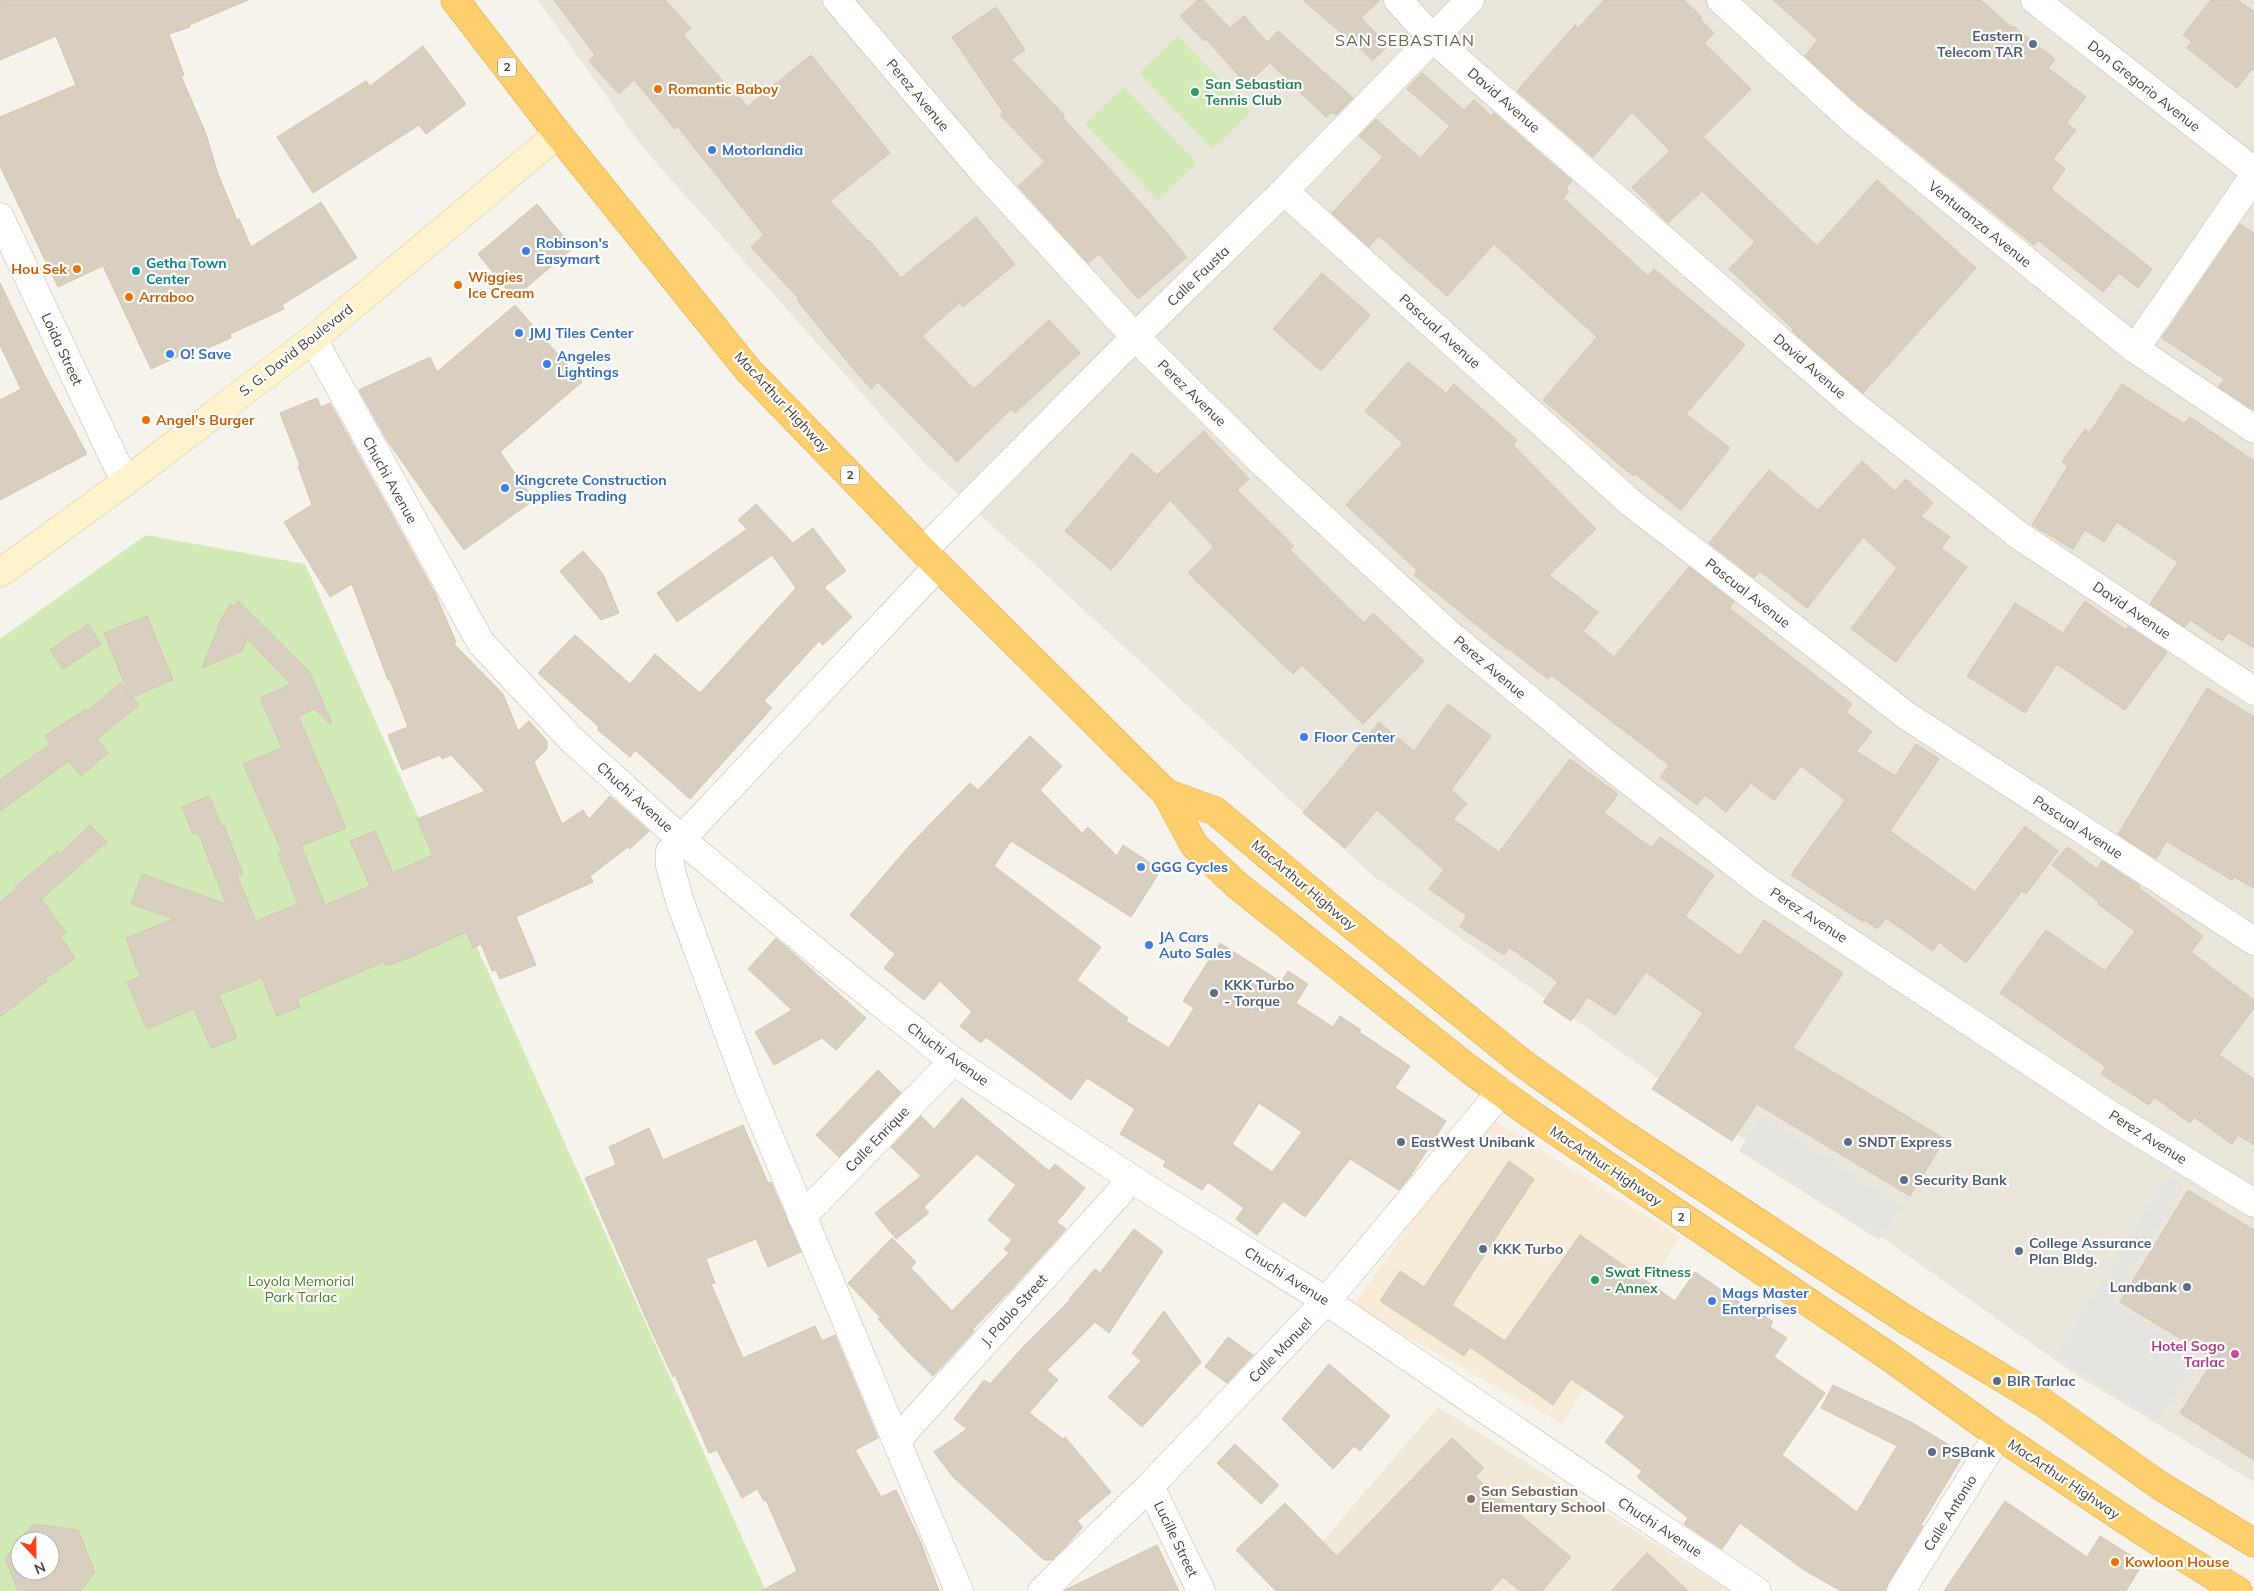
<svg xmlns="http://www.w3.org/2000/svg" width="2254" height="1591" viewBox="0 0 2254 1591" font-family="Mulish,sans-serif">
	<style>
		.residential { fill: #eae5da }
		.commercial { fill: #f7ead8 }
		.education { fill: #efe8d6 }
		.green { fill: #d2eab5; fill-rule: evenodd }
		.parking { fill: #e5e3e0 }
		.building { fill: #d8cfc1; stroke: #d3c7b4; fill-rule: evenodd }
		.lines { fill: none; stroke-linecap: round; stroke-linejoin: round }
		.street-casing { stroke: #c2bbae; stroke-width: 29 }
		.secondary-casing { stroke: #d6c79b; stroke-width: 29 }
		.highway-casing { stroke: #e0a43c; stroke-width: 29 }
		.street { stroke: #fff; stroke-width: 28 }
		.secondary { stroke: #fff3cd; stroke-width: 28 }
		.highway { stroke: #ffcf6e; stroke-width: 28 }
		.service-dot { fill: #5c6f8a; stroke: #fff; stroke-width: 2 }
		.food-dot { fill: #e8710a; stroke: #fff; stroke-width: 2 }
		.leisure-dot { fill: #2e9e5b; stroke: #fff; stroke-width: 2 }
		.shop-dot { fill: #3f7fe0; stroke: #fff; stroke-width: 2 }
		.culture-dot { fill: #0f9aa8; stroke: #fff; stroke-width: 2 }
		.hotel-dot { fill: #d1479c; stroke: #fff; stroke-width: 2 }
		.education-dot { fill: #8d6e63; stroke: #fff; stroke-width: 2 }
		.labels { text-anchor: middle; stroke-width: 4.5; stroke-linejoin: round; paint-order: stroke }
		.shield { fill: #fff; stroke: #817c74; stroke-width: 1 }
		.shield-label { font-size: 12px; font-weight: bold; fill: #4b4439 }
		.service-label { font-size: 14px; font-weight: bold; fill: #4e5e75; stroke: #fff; text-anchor: start }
		.leisure-label { font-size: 14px; font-weight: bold; fill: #27864d; stroke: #fff; text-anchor: start }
		.street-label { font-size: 14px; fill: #4b4439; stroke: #fff }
		.food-label { font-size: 14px; font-weight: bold; fill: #c56008; stroke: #fff; text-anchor: start }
		.shop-label { font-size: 14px; font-weight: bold; fill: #366cbe; stroke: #fff; text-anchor: start }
		.culture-label { font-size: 14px; font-weight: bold; fill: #0d838f; stroke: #fff; text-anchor: start }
		.park-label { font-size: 14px; fill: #4a7f2a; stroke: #fff }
		.hotel-label { font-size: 14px; font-weight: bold; fill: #b23c85; stroke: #fff; text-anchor: end }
		.education-label { font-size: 14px; font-weight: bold; fill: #785e54; stroke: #fff; text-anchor: start }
		.quarter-label { font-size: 16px; letter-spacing: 1px; fill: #6e6250; stroke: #fff }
	</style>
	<rect width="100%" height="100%" fill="#f6f3ec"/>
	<path class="residential" d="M538,0H2254V1482L2076,1375L1373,876L924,463L643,148Z"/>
	<path class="commercial" d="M1487,1116L1680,1237L1562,1424L1353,1306Z"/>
	<path class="education" d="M1438,1407L1730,1591H1280Z"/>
	<g class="green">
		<path d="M1178,36L1251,112L1212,149L1139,73Z"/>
		<path d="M1124,87L1197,163L1158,200L1085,124Z"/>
		<path d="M146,535L305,564L766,1591H0V639ZM20,1541H50V1571H20Z"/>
	</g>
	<g class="parking">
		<path d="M1761,1116L1901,1206L1879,1240L1739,1151Z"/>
		<path d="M2168,1176L2184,1186L2112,1302L2199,1356L2158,1421L2055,1357Z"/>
	</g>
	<g class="building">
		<path d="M0,0H248L189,25L190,27L169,34L184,75L181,76L206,134L218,174L237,220L239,219L251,247L321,202L357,258L282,305L284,309L230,334L231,338L203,350L201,346L151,369L103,266L58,287L0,166V117L76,85L56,36L0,60Z"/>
		<path d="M554,0H665L691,28L683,35L734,94L736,92L747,107L811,55L890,153L830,201L868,241L869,240L901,278L976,217L1015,264L963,307L959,303L922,336L974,389L1049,320L1080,353L1015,413L1011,409L957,462L878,382L871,389L850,365L797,300L799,299L751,247L764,235L678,127L675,129L634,80L619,94L589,61L595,55Z"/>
		<path d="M1198,0H1203L1230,28L1244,16L1267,42L1278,31L1353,98L1336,115L1332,112L1326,117L1270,63L1246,84L1206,39L1204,41L1180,16Z"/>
		<path d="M1303,0H1380L1361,18L1388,46L1373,60Z"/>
		<path d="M1604,0H1684L1702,17L1700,19L1714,33L1704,43L1751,89L1703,137L1817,246L1877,180L1976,268L1863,393L1792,331L1794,330L1729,269L1755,242L1702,191L1668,223L1632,187L1670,151L1632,112L1593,157L1517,91L1575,25L1578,28Z"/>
		<path d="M1773,0H1981L2012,28L2013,26L2055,59L2048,68L2086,97L2066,123L2076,130L2053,159L2065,169L2051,189L2152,269L2138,288L2119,273L2103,292L2038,240L2034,245L1860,106L1805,56L1818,40Z"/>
		<path d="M2211,0H2238L2254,12V67L2237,88L2187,48L2192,42L2183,35Z"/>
		<path d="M996,7L1025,50L1011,59L1065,116L1063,118L1147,210L1187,257L1138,299L1099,254L1088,263L1018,186L1045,162L1000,115L1003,112L952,37Z"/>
		<path d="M423,46L466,104L426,134L419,125L313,193L277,137L366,81L370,86Z"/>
		<path d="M1422,73L1464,110L1474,100L1491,116L1494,113L1572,181L1566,188L1569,192L1563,198L1648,276L1654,269L1745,345L1686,414L1730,448L1681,510L1635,474L1633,476L1543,400L1597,337L1494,244L1447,296L1379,236L1369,247L1332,213L1383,157L1359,136L1376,119L1420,158L1450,126L1407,89Z"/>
		<path d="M537,204L573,248L514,298L478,254Z"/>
		<path d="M2240,224L2254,233V410L2219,387L2224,379L2162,338Z"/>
		<path d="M1322,273L1370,315L1321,371L1273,329Z"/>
		<path d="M0,283L45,376L87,454L0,500V400L21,389L0,345Z"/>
		<path d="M515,305L582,382L500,452L534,500L464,550L387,440L359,390L430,357L437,372Z"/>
		<path d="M1408,362L1446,393L1454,384L1517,440L1513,445L1596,529L1549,575L1598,612L1583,631L1614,657L1689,567L1734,602L1729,608L1852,704L1846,712L1872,732L1856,751L1895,776L1916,744L1939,759L1890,831L1975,892L2025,826L2058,851L2026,894L2022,891L1966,963L1939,942L1933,951L1886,918L1877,929L1865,920L1863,922L1791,875L1845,800L1801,766L1774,800L1751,783L1726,812L1705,795L1697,805L1660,777L1669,765L1551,675L1548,679L1509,649L1508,650L1414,575L1417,570L1346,505L1403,443L1365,411Z"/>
		<path d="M2122,384L2184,424L2190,417L2254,461V648L2228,632L2222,641L2190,620L2185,627L2150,604L2178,562L2117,522L2104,542L2085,530L2073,549L2032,525L2068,466L2062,462L2085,429L2090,432Z"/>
		<path d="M317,398L321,407L330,403L435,593L456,642L454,644L503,694L518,731L529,721L547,741V749L534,762L562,824L583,810L589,819L610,796L649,831L630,849L628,847L590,876L593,882L516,917L536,965L500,979L496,970L492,971L481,944L473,948L466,932L409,958L386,966L384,962L297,999L300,1007L277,1016L262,978L219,995L237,1038L211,1048L194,1009L147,1029L127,982L140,977L126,938L174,919L131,904L142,874L226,904L198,832L193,834L182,807L209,796L222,827L224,826L243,874L237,876L256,921L298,904L278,853L282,852L243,764L282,748L260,698L291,684L247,639L242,651L202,668L219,626L218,625L230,604L234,606L238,601L309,671L332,723L330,724L315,709L298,716L346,828L301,846L325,905L370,886L350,841L375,831L393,873L433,855L417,819L485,791L451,755L442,759L440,755L402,770L388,735L408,727L390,680H388L352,584L330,597L284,522L312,505L298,466L300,465L280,413Z"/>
		<path d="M1204,431L1249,479L1237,490L1294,546L1290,550L1364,623L1373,613L1424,661L1363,724L1302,665L1293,674L1188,573L1214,547L1170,500L1111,570L1065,531L1132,453L1157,475Z"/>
		<path d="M1862,461L1895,491L1906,479L1933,503L1921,516L1950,537L1941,548L1967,567L1896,662L1851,629L1897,568L1863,537L1807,608L1760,571L1754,578L1709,543L1769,470L1818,510Z"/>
		<path d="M756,504L793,543L813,528L846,571L824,587L852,617L823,645L819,641L764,701L772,708L690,799L635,750L630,757L598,730V726L538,673L575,635L630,684L655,654L700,693L796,588L772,555L677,622L657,593L747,529L738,520Z"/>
		<path d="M583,551L603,574L619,613L601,620L560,571Z"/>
		<path d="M2085,601L2126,630L2128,627L2167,652L2125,710L2057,664L2025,713L1967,676L2015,603L2063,633Z"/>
		<path d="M147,616L173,680L132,697L139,705L97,739L108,753L81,776L69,761L0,811V780L50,744L45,736L86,709L87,711L121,683L128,692L104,633Z"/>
		<path d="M88,624L101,644L63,669L50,650Z"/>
		<path d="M2207,688L2254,717V888L2234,877L2232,880L2166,841L2156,859L2118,834Z"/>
		<path d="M1448,704L1491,736L1451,790L1467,804L1453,819L1499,852L1570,759L1618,794L1604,813L1652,848L1660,837L1714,875L1685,916L1740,956L1764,920L1843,973L1793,1048L1945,1139L1910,1196L1757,1104L1732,1141L1652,1089L1703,1013L1646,972L1615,1015L1588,997L1571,1021L1543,1002L1558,982L1509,947L1504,955L1460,927L1467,916L1429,889L1444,870L1377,810L1345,848L1303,813L1379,722L1414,751Z"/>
		<path d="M1030,736L1062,766L1040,790L1082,833L1088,827L1117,856L1123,845L1161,870L1131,917L1011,841L994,866L1101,947L1077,980L1128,1018L1126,1021L1169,1048L1194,1008L1183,1001L1220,943L1281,982L1288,971L1308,984L1296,1003L1333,1027L1340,1016L1361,1030L1359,1032L1410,1066L1395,1088L1446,1121L1411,1175L1399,1190L1350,1159L1305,1217L1283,1201L1257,1235L1236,1219L1244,1208L1208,1182L1202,1190L1163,1166L1166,1161L1120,1134L1135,1109L1087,1078L1071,1100L986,1037L981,1043L960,1026L972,1012L940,981L924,1000L884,968L895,954L850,915L910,845L970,783L978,790ZM1259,1103L1302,1132L1272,1172L1232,1144Z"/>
		<path d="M90,825L107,842L41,899L66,932L60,936L75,958L45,979L47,981L0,1017V902L17,889L15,887L58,851L60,854Z"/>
		<path d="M2067,847L2097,869L2102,861L2140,886L2139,888L2203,936L2191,952L2254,1000V1008L2219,1055L2254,1079V1145L2238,1135L2232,1144L2194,1117L2190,1123L2154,1097L2149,1105L2101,1074L2106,1067L2000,993L2046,930L2105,971L2135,931L2098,904L2099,902L2052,865Z"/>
		<path d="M776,938L866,1018L836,1050L822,1038L774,1065L755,1032L792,1010L748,969Z"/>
		<path d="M878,1070L901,1093L839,1157L816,1135Z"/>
		<path d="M962,1098L1049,1171L1055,1164L1085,1188L1057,1222L1066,1229L1008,1293L972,1330L974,1331L933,1376L908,1352L878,1319L881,1318L848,1283L892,1238L916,1262L911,1268L952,1311L1009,1253L1004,1249L1012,1240L988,1220L1016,1185L977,1154L924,1207L929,1213L896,1239L875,1213L921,1176L891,1147L921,1116L934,1129Z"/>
		<path d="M743,1125L768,1183L771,1182L801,1252L768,1267L756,1239L706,1259L715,1283L711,1284L743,1358L815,1326L822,1341L835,1335L878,1438L855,1450L881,1497L896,1490L921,1543L939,1591H761L797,1571L766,1500L764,1501L757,1489L742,1498L717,1450L709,1453L675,1375L673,1377L652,1332L585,1178L616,1165L609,1147L649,1128L663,1160Z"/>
		<path d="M1509,1161L1534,1179L1452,1305L1505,1341L1580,1235L1675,1301L1695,1272L1752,1311L1754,1308L1773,1322L1770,1327L1787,1338L1774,1357L1825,1393L1782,1455L1857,1512L1897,1446L1821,1408L1833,1385L1911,1422L1964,1454L1921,1525L1923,1526L1888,1583L1885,1591H1841L1804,1570L1740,1523L1722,1549L1684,1524L1688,1518L1637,1477L1642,1471L1605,1442L1625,1416L1571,1379L1553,1405L1470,1347L1464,1356L1380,1301L1400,1271L1424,1287Z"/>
		<path d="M2188,1190L2254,1230V1460L2180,1413L2214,1359L2120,1302Z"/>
		<path d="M1134,1229L1163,1251L1109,1333L1095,1322L1047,1370L1058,1380L1029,1413L1063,1439L1065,1437L1111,1492L1077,1521L1083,1527L1065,1547L1052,1560H1044L953,1477L934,1452L967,1429L954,1419L984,1380L990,1384L1022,1348L1070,1300L1069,1299L1095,1269L1100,1273Z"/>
		<path d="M1164,1311L1201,1362L1142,1427L1108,1397L1141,1361L1132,1353Z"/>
		<path d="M1228,1337L1253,1355L1227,1383L1205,1367Z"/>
		<path d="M1329,1364L1390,1416L1360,1451L1354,1446L1333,1469L1282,1419Z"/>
		<path d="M1452,1438L1484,1468L1475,1477L1571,1557L1542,1591H1520L1503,1577L1490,1591H1276L1236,1550L1285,1503L1337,1556Z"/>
		<path d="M1235,1444L1279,1485L1261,1504L1217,1463Z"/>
		<path d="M2005,1501L2087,1557L2100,1536L2143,1563L2126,1591H1944Z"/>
		<path d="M33,1524L78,1530L95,1572L80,1591H18L5,1559ZM20,1541H50V1571H20Z"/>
		<path d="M1157,1545L1179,1591H1064L1065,1590Z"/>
		<path d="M1647,1553L1668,1572L1688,1591H1611Z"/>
	</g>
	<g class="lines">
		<g class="street-casing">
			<g id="street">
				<path d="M837,0L981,169L1135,337L1266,466L1448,633L1605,762L1761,884L2109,1114L2254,1203"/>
				<path d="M1398,0L1432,38L1851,403L2021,537L2254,691"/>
				<path d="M1721,0L1850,118L2135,349L2254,429"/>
				<path d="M2035,0L2254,171"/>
				<path d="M1284,191L1631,503L1809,640L1907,716L2254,941"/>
				<path d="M0,217L125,482"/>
				<path d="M313,339L481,643L571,739L681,839L824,958L953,1061L1132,1179L1326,1301L1583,1476L1757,1591"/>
				<path d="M2135,349L2254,176"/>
				<path d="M924,550L1135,337L1284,191L1470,0"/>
				<path d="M938,566L670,851V866L680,902L749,1088L959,1591"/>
				<path d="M802,1217L953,1061"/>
				<path d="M897,1440L1132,1179"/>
				<path d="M1150,1486L1201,1591"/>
				<path d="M1042,1591L1150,1486L1326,1301L1501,1092"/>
				<path d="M1901,1591L1998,1435"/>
			</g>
		</g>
		<g class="secondary-casing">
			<path id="secondary" d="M0,573L125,482L313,339L558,134"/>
		</g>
		<g class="highway-casing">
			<g id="highway">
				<path d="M455,0L558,134L748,370L938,566L1166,793L1194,845L1238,886L1469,1069L1532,1115L1891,1358L1998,1435L2145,1533L2238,1591"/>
				<path d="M1166,793L1215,811L1332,909L1521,1062L1621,1133L1908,1321L2042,1402L2159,1485L2254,1543"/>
			</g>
		</g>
		<use href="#street" class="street"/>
		<use href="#secondary" class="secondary"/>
		<use href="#highway" class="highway"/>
	</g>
	<g class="service-dot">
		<circle cx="2033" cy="44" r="5"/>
		<circle cx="1214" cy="993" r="5"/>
		<circle cx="1401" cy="1142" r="5"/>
		<circle cx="1848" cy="1142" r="5"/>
		<circle cx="1904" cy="1180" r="5"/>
		<circle cx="1483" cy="1249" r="5"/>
		<circle cx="2019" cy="1251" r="5"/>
		<circle cx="2187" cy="1287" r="5"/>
		<circle cx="1997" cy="1381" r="5"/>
		<circle cx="1932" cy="1452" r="5"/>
	</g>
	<g class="food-dot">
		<circle cx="658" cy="89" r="5"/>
		<circle cx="77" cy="269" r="5"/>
		<circle cx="458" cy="285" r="5"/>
		<circle cx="129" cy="297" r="5"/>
		<circle cx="146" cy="420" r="5"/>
		<circle cx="2115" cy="1562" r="5"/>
	</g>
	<g class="leisure-dot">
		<circle cx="1195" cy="92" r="5"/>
		<circle cx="1595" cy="1280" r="5"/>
	</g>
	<g class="shop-dot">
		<circle cx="712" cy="150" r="5"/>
		<circle cx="526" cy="251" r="5"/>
		<circle cx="519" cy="333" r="5"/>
		<circle cx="170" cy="354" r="5"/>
		<circle cx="547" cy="364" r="5"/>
		<circle cx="505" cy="488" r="5"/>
		<circle cx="1304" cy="737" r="5"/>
		<circle cx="1141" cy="867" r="5"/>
		<circle cx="1149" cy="945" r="5"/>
		<circle cx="1712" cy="1301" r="5"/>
	</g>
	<circle class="culture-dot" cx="136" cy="271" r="5"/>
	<circle class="hotel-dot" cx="2235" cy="1354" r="5"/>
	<circle class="education-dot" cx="1471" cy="1499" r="5"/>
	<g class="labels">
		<g class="shield">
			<rect x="498" y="57.5" width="18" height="19" rx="4"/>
			<rect x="841" y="465.5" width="18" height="19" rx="4"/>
			<rect x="1672" y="1207.5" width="18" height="19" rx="4"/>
		</g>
		<g class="shield-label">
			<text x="507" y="71">2</text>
			<text x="850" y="479">2</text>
			<text x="1681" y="1221">2</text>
		</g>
		<g class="service-label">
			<text x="2023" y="41" text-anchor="end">Eastern<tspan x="2023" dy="16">Telecom TAR</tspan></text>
			<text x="1224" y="990">KKK Turbo<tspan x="1224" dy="16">- Torque</tspan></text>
			<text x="1411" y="1147">EastWest Unibank</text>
			<text x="1858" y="1147">SNDT Express</text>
			<text x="1914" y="1185">Security Bank</text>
			<text x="2029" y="1248">College Assurance<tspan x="2029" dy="16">Plan Bldg.</tspan></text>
			<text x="1493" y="1254">KKK Turbo</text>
			<text x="2177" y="1292" text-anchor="end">Landbank</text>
			<text x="2007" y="1386">BIR Tarlac</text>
			<text x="1942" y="1457">PSBank</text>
		</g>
		<g class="leisure-label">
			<text x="1205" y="89">San Sebastian<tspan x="1205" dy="16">Tennis Club</tspan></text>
			<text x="1605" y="1277">Swat Fitness<tspan x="1605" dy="16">- Annex</tspan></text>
		</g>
		<g class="street-label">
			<text transform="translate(2144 86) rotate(38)" y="5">Don Gregorio Avenue</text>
			<text transform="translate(918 95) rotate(50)" y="5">Perez Avenue</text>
			<text transform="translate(1504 100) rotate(41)" y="5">David Avenue</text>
			<text transform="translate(1980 224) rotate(39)" y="5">Venturanza Avenue</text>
			<text transform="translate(1198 276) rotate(-44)" y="5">Calle Fausta</text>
			<text transform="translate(1440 331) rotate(42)" y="5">Pascual Avenue</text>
			<text transform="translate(62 349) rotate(65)" y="5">Loida Street</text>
			<text transform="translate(296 350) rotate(-38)" y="5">S. G. David Boulevard</text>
			<text transform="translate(1810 366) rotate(41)" y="5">David Avenue</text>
			<text transform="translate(1192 393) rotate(44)" y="5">Perez Avenue</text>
			<text transform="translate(782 402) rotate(47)" y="5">MacArthur Highway</text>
			<text transform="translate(390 480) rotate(61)" y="5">Chuchi Avenue</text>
			<text transform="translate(1748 593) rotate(38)" y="5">Pascual Avenue</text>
			<text transform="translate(2132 610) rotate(34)" y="5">David Avenue</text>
			<text transform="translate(1490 667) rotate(40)" y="5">Perez Avenue</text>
			<text transform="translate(635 797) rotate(42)" y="5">Chuchi Avenue</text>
			<text transform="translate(2078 827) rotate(33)" y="5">Pascual Avenue</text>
			<text transform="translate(1304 885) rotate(40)" y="5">MacArthur Highway</text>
			<text transform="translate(1809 915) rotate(33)" y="5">Perez Avenue</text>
			<text transform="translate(948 1054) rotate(36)" y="5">Chuchi Avenue</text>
			<text transform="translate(2148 1137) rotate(32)" y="5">Perez Avenue</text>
			<text transform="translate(877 1139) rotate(-46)" y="5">Calle Enrique</text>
			<text transform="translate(1606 1166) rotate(34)" y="5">MacArthur Highway</text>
			<text transform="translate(1287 1276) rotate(32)" y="5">Chuchi Avenue</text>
			<text transform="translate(1014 1310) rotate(-48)" y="5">J. Pablo Street</text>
			<text transform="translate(1280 1350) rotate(-46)" y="5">Calle Manuel</text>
			<text transform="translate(2064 1479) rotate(34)" y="5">MacArthur Highway</text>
			<text transform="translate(1950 1513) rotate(-58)" y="5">Calle Antonio</text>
			<text transform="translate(1660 1527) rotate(33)" y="5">Chuchi Avenue</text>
			<text transform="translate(1176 1539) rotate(64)" y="5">Lucille Street</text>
		</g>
		<g class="food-label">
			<text x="668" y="94">Romantic Baboy</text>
			<text x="67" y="274" text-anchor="end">Hou Sek</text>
			<text x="468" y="282">Wiggies<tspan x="468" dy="16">Ice Cream</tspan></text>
			<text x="139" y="302">Arraboo</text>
			<text x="156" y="425">Angel's Burger</text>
			<text x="2125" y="1567">Kowloon House</text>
		</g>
		<g class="shop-label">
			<text x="722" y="155">Motorlandia</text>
			<text x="536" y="248">Robinson's<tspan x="536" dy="16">Easymart</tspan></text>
			<text x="529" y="338">JMJ Tiles Center</text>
			<text x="180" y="359">O! Save</text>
			<text x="557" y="361">Angeles<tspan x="557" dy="16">Lightings</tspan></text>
			<text x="515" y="485">Kingcrete Construction<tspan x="515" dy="16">Supplies Trading</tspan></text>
			<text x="1314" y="742">Floor Center</text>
			<text x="1151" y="872">GGG Cycles</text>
			<text x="1159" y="942">JA Cars<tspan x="1159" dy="16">Auto Sales</tspan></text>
			<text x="1722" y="1298">Mags Master<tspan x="1722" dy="16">Enterprises</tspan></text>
		</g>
		<g class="culture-label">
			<text x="146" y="268">Getha Town<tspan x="146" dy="16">Center</tspan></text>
		</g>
		<g class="park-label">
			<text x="301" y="1286">Loyola Memorial<tspan x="301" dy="16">Park Tarlac</tspan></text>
		</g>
		<g class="hotel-label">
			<text x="2225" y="1351">Hotel Sogo<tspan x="2225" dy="16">Tarlac</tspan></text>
		</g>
		<g class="education-label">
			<text x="1481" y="1496">San Sebastian<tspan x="1481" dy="16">Elementary School</tspan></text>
		</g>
		<g class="quarter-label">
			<text x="1405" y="46">SAN SEBASTIAN</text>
		</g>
	</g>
	<g transform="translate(35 1556) rotate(158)"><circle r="24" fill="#ffffff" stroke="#b7b4b0"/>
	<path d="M0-4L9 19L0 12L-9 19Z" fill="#fc3f1d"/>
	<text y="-8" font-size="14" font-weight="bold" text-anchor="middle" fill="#4b4439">N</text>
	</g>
</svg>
